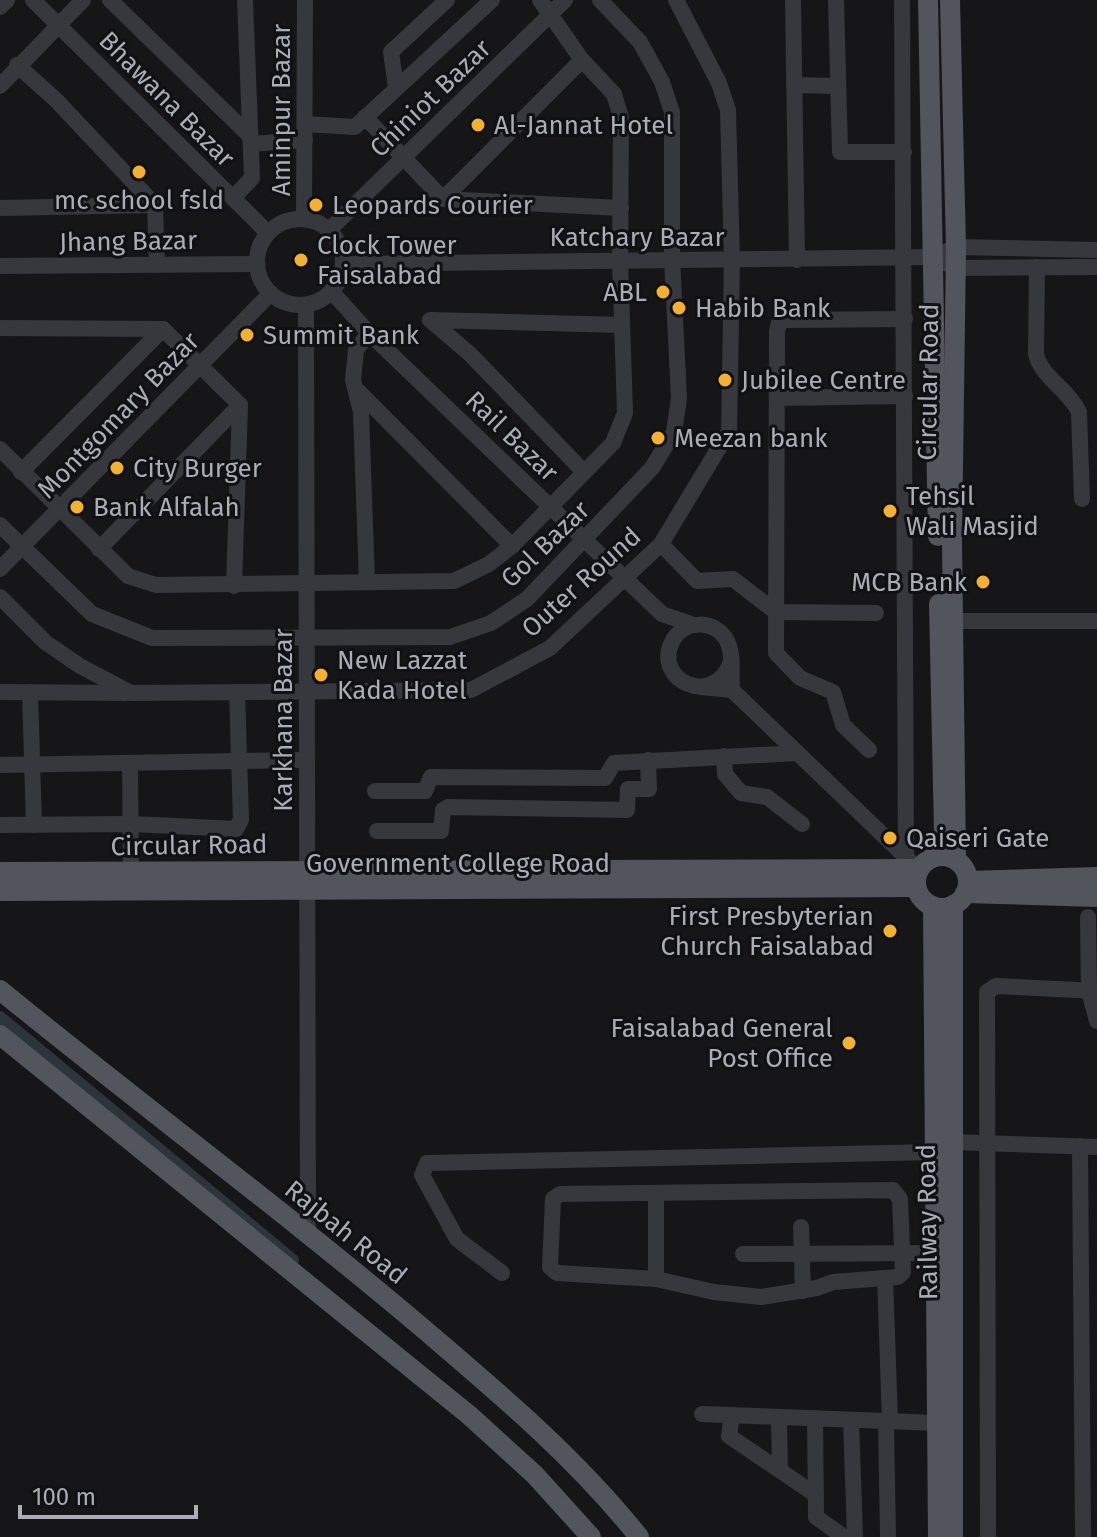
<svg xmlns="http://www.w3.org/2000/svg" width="1097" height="1537" viewBox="0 0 1097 1537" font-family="'Fira Sans',sans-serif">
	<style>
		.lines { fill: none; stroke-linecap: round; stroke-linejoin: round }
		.canal { stroke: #2c353c; stroke-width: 12 }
		.minor { stroke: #37383d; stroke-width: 16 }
		.major { stroke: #53555c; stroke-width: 20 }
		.poi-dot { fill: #f2b134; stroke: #111113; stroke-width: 3 }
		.labels { text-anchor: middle; stroke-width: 6; stroke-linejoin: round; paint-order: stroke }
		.street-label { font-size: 26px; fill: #a8adb8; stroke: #111113 }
		.poi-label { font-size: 26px; fill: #a8adb8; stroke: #111113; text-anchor: start }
	</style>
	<rect width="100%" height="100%" fill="#161618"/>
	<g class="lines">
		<path class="canal" d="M0,1017L293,1260"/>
		<g class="minor">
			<path d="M33,0L268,233"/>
			<path d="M110,0L247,133"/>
			<path d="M793,0L797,260"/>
			<path d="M836,0L840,152H904"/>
			<path d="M902,0L906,858"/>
			<path d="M0,7L7,0"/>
			<path d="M17,65L56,100L155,205L157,265"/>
			<path d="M794,85L837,86"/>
			<path d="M0,86L83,0"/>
			<path d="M396,87L391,52L447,0"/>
			<path d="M365,117L443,199L621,208"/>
			<path d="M305,124L355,127L492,0"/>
			<path d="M252,144L305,140"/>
			<path d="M233,198L252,178L245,0"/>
			<path d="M443,199L582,60"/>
			<path d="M0,208L155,205"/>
			<path d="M304,219L305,0"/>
			<circle cx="300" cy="262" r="43"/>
			<path d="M329,230L565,0"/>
			<path d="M946,263L956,268L1097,267"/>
			<path d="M0,266L257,264"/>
			<path d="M1037,267L1036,354C1041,377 1069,390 1079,412L1082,499"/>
			<path d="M342,269L351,264L934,257L956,247L1097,250"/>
			<path d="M331,291L369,333L662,614L694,625"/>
			<path d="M306,305L308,1231"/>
			<path d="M0,328L163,329L240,405L234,586"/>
			<path d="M358,391L512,546"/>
			<path d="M777,398L905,396"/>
			<path d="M0,449L128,576L156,585L454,581L489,564L512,546L613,443L625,413L620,260L621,117L614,94L582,60L540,0"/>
			<path d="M21,472L163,329"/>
			<path d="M584,472L470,354L430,320L622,325"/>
			<path d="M0,525L92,614L152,638L450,637L491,623L527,599L652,468L674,432L679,398L672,259V112L662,82L640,42L600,0"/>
			<path d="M661,544L697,581L733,579L776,612L876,613"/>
			<path d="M99,549L240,405"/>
			<path d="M0,569L271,293"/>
			<path d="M367,582L361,412L353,380L356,350L369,333"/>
			<path d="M0,597L45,642L80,666L131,693L471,690L550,648L661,544L729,431L732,260L728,110L719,83L676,0"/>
			<path d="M953,621H1097"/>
			<path d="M731,662C713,709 653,680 672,642C683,619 716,619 727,641C734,654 731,675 732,690"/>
			<path d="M701,687L732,690L909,860"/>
			<path d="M0,692L126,693"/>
			<path d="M30,692L34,825"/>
			<path d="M869,750L843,725L833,692L800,678L776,653L777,331L779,323L786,320L905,319"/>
			<path d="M724,756L725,774L741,793L767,797L802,824"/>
			<path d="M130,763L131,871"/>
			<path d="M0,765L307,760"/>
			<path d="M375,791H425L431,777L605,778L614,763L797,753"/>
			<path d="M0,825L132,824L236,829L241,820L237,692"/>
			<path d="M377,831H441L443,810L448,807L627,810L628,789H649L648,760"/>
			<path d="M1088,917L1089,991L1097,1021"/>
			<path d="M952,1142L1097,1147"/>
			<path d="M1080,1146L1083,1537"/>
			<path d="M893,1190L900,1199L903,1272L898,1277L833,1282L817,1288L761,1297L714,1292L656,1279L557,1273L550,1267L553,1199L560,1194Z"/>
			<path d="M801,1227L803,1291"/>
			<path d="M743,1254L936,1253"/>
			<path d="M502,1273L457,1239L422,1175L427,1163L935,1152"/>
			<path d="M885,1278L890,1421"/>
			<path d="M656,1279V1193"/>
			<path d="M702,1414L937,1423"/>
			<path d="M732,1415L729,1436L816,1495"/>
			<path d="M779,1417L780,1470"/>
			<path d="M815,1418L816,1517L844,1537"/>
			<path d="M851,1420L855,1537"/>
			<path d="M886,1421L888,1537"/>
			<path d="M988,1537L987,992L996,986L1097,991"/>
		</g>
		<g class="major">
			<path d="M928,0L938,536"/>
			<path d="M950,0L956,247L952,542L956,860"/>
			<path d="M939,604L944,832L940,856"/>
			<circle cx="942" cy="882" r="26"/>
			<path d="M0,872L919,869"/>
			<path d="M968,881L1097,877"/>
			<path d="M0,891L916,887"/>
			<path d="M965,893L1097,897"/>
			<path d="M953,905V1537"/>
			<path d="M933,906L938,1537"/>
			<path d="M0,990C141,1105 287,1213 426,1331C501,1395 577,1459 639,1537"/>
			<path d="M0,1035L469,1415L535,1475L591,1537"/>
		</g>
	</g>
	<g class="poi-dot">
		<circle cx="478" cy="125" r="8"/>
		<circle cx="139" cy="172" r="8"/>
		<circle cx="316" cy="205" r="8"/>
		<circle cx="301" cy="260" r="8"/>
		<circle cx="663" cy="292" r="8"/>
		<circle cx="679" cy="308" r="8"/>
		<circle cx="247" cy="335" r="8"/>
		<circle cx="725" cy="380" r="8"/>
		<circle cx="658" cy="438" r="8"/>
		<circle cx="117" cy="468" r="8"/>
		<circle cx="77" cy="507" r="8"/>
		<circle cx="890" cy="511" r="8"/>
		<circle cx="983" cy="582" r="8"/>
		<circle cx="321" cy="675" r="8"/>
		<circle cx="890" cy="838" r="8"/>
		<circle cx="890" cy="931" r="8"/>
		<circle cx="849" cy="1043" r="8"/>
	</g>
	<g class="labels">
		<g class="street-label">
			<text transform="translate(430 98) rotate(-44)" y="9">Chiniot Bazar</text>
			<text transform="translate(167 99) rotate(45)" y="9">Bhawana Bazar</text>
			<text transform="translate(281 110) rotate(-90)" y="9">Aminpur Bazar</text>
			<text x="637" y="246">Katchary Bazar</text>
			<text transform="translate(128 241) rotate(-1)" y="9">Jhang Bazar</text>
			<text transform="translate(928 382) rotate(-89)" y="9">Circular Road</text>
			<text transform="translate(118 415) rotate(-46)" y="9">Montgomary Bazar</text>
			<text transform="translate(512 436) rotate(44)" y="9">Rail Bazar</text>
			<text transform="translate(545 544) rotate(-44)" y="9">Gol Bazar</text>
			<text transform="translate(581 582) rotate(-42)" y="9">Outer Round</text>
			<text transform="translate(283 720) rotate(-90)" y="9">Karkhana Bazar</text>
			<text transform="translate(189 845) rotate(-1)" y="9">Circular Road</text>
			<text x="458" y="872">Government College Road</text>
			<text transform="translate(927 1222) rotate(-91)" y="9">Railway Road</text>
			<text transform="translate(346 1232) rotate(39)" y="9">Rajbah Road</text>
		</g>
		<g class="poi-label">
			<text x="494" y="134">Al-Jannat Hotel</text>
			<text x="139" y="209" text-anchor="middle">mc school fsld</text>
			<text x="332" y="214">Leopards Courier</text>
			<text x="317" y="254">Clock Tower<tspan x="317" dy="30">Faisalabad</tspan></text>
			<text x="647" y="301" text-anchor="end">ABL</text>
			<text x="695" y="317">Habib Bank</text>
			<text x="263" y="344">Summit Bank</text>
			<text x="741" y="389">Jubilee Centre</text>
			<text x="674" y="447">Meezan bank</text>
			<text x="133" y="477">City Burger</text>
			<text x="906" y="505">Tehsil<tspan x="906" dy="30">Wali Masjid</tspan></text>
			<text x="93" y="516">Bank Alfalah</text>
			<text x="967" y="591" text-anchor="end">MCB Bank</text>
			<text x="337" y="669">New Lazzat<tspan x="337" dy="30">Kada Hotel</tspan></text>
			<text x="906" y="847">Qaiseri Gate</text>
			<text x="874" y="925" text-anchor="end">First Presbyterian<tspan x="874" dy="30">Church Faisalabad</tspan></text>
			<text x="833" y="1037" text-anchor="end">Faisalabad General<tspan x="833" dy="30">Post Office</tspan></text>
		</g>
	</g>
	<path d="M20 1505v12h176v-12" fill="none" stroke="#a8adb8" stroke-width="4"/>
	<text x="32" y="1505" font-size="24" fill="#a8adb8" stroke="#111113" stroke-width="6" paint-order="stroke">100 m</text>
</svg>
